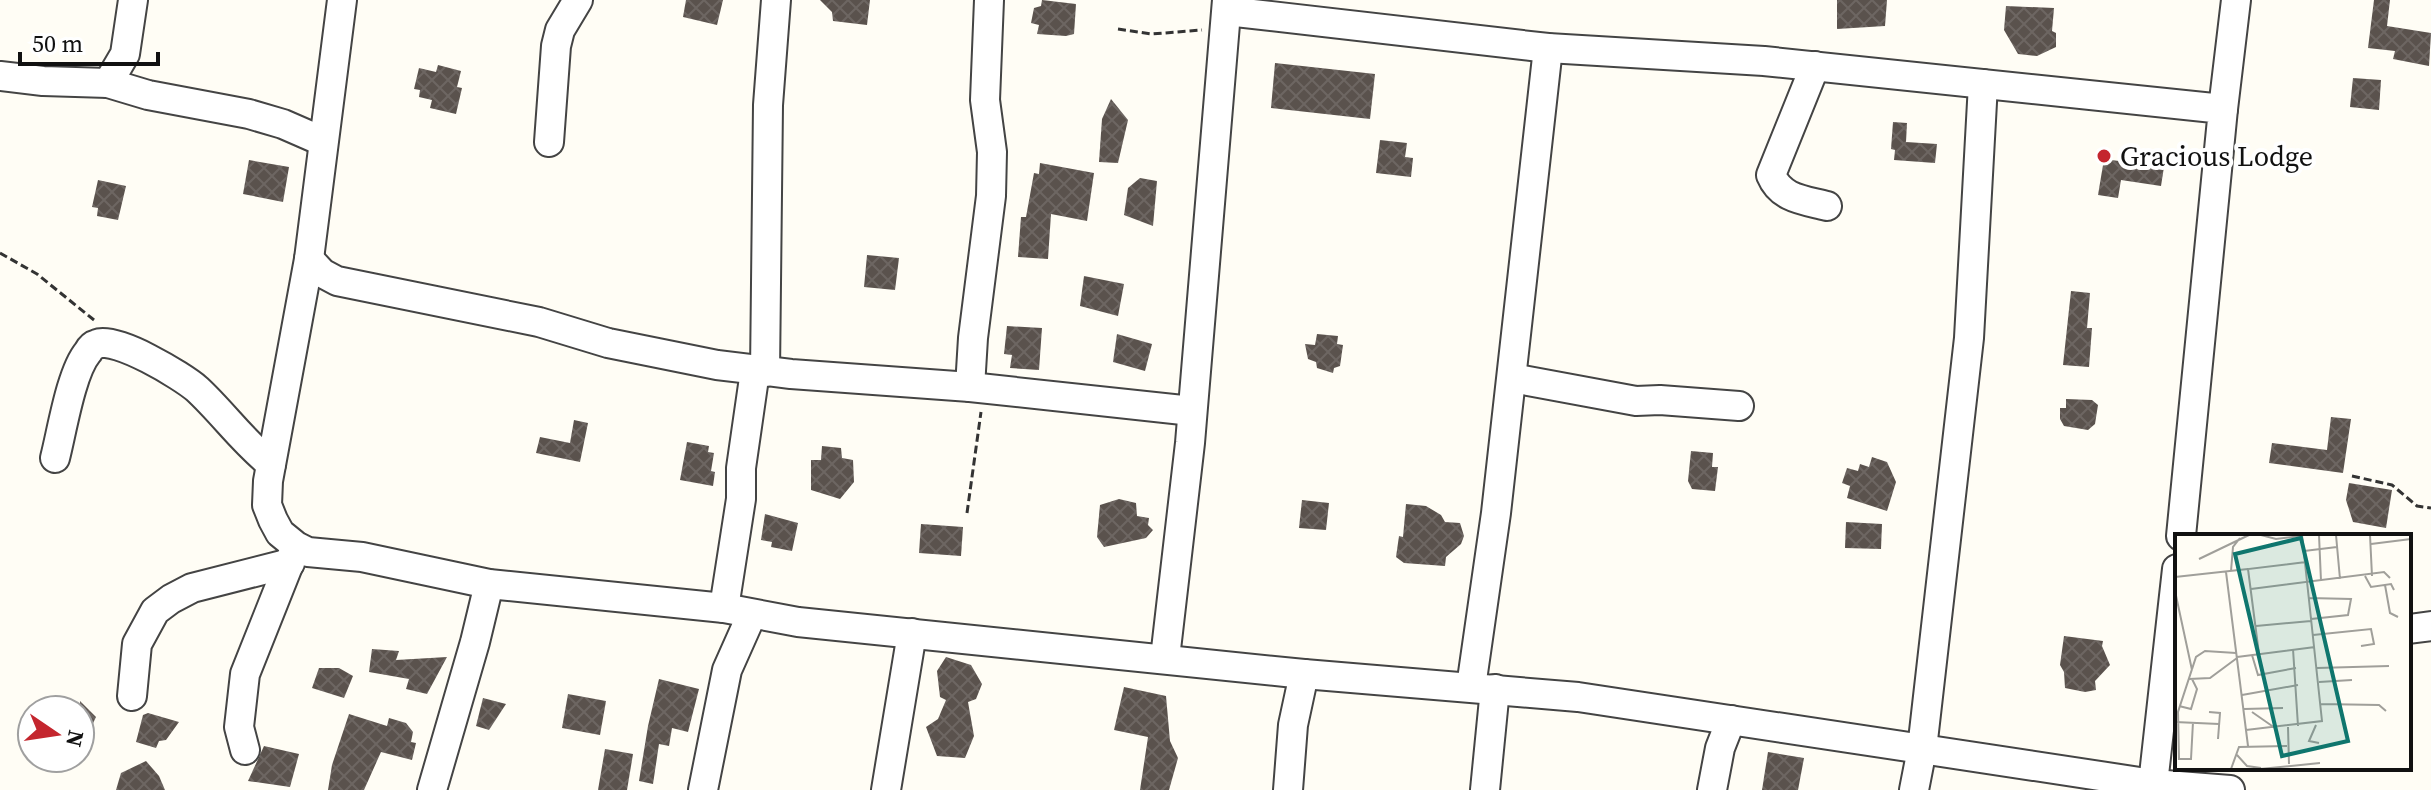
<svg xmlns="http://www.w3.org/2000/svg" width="2431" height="790" viewBox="0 0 2431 790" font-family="'Source Serif 4',serif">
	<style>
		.building { fill: url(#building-cross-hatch) }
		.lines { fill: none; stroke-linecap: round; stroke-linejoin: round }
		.minor-casing { stroke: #444; stroke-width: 32 }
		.path { stroke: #333; stroke-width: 3; stroke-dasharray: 8 4; stroke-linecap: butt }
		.minor { stroke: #fff; stroke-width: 28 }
		.poi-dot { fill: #c4262e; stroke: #fff; stroke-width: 3 }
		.labels { text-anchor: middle; stroke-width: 8; stroke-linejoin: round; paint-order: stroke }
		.poi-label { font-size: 28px; fill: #111; stroke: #fff; text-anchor: start }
		.inset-road { fill: none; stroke: #a09f9a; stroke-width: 2 }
		.view { fill: #0f766e; fill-opacity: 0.15; stroke: #0f766e; stroke-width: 4 }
		.inset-edge { fill: none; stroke: #111; stroke-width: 4 }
	</style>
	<defs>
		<pattern id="building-cross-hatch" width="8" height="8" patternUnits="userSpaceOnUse" patternTransform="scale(2)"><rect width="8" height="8" fill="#5a524d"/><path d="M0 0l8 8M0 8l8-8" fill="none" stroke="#6d6662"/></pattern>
	</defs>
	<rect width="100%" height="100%" fill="#fffdf5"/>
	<g class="building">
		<path d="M686,0H723L717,25L683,17Z"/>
		<path d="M820,0H870L867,25L833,21L832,12Z"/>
		<path d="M1042,0L1076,4L1074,34L1066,36L1037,34L1039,25L1031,23L1034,8L1041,6Z"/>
		<path d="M1837,0H1887L1885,26L1837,29Z"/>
		<path d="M2374,0H2390L2387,26L2431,33L2429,66L2393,59L2395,51L2368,48Z"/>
		<path d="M2006,6L2054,8L2052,31L2056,33V47L2037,56L2018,54L2004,30Z"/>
		<path d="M1275,63L1375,74L1370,119L1271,108Z"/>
		<path d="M438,65L461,71L457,87L462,88L456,114L430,108L432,100L419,97L420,90L414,89L419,68L436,72Z"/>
		<path d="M2353,78L2381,80L2379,110L2350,107Z"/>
		<path d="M1111,99L1128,120L1118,163L1099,162L1102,119Z"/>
		<path d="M1893,122L1907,123L1906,142L1937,144L1935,163L1894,160L1895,150L1891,149Z"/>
		<path d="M1380,140L1407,143L1405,157L1413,158L1411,177L1376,173Z"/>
		<path d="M2104,159L2164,167L2161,186L2121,180L2118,198L2098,195Z"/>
		<path d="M249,160L289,167L283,202L243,194Z"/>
		<path d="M1040,163L1094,173L1087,221L1051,214L1048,259L1018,257L1021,217H1026L1034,173L1039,174Z"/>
		<path d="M1140,178L1157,181L1153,226L1124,215L1128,188Z"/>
		<path d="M98,180L126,186L118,220L97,216L98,208L92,207Z"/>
		<path d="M867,255L899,258L895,290L864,287Z"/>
		<path d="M1084,276L1124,284L1118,316L1080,306Z"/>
		<path d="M2071,291L2090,293L2087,328H2092L2089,367L2063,365Z"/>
		<path d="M1007,326L1042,328L1039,370L1010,368L1012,355L1004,354Z"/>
		<path d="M1117,334L1152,344L1145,371L1113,362Z"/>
		<path d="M1317,334L1338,336L1337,344L1343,345L1340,366L1334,368L1333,373L1317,368L1316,362L1308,359L1305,344L1315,345Z"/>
		<path d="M2066,399L2092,400L2098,405L2095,424L2088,430L2064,426L2060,419V408H2066Z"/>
		<path d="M2331,417L2351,419L2343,473L2269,463L2272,443L2327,450Z"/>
		<path d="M574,420L588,423L580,462L536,453L540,437L570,443Z"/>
		<path d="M687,442L709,446L708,452L714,453L711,471L715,472L713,486L680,480Z"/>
		<path d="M822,446L841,448L842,458L853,460L854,482L840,499L811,490V460H821Z"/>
		<path d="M1691,451L1713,453L1712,467H1718L1715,491L1692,489L1688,481Z"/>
		<path d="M1872,457L1887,462L1896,482L1887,511L1847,498L1850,486L1842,483L1847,468L1858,471L1860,464L1869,467Z"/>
		<path d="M2349,483L2392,490L2386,528L2353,522L2346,500Z"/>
		<path d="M1119,499L1136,503L1137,516L1149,518L1148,525L1153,530L1146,538L1104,547L1097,537L1100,505Z"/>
		<path d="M1302,500L1329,503L1326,530L1299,528Z"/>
		<path d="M1406,504L1426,506L1441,515L1445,522L1460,523L1464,536L1461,544L1446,557L1445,566L1404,563L1396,557L1399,536L1403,537Z"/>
		<path d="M765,514L798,523L792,551L771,547L772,542L761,540Z"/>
		<path d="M1846,522L1882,524L1881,549L1845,548Z"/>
		<path d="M921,524L963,527L961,556L919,553Z"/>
		<path d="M2064,636L2103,641L2102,646L2110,665L2095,681L2096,690L2085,692L2065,688L2064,672L2060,665Z"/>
		<path d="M372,649L399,651L396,660L447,657L427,694L406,689L409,679L369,672Z"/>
		<path d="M946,657L971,665L982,684L976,699L968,702L974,736L965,758L937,756L926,727L938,719L946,700L940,697L937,671Z"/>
		<path d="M319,668H339L353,676L344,698L312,688Z"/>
		<path d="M659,679L699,689L688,732L672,728L669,746L659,744L653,784L639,781L648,726Z"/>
		<path d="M1124,687L1166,696L1170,741L1178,758L1169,790H1140L1148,737L1114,730Z"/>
		<path d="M568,694L606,701L600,735L562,728Z"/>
		<path d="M483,698L506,704L489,730L476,726Z"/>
		<path d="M80,701L96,717L80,751Z"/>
		<path d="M148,713L179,722L166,740L159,741L156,748L136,742L143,715Z"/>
		<path d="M349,714L387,726L389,718L406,723L413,732L411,742L416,743L412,760L381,752L364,790H328L332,765Z"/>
		<path d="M264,746L299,754L290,787L248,781Z"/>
		<path d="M605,749L633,754L627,790H598Z"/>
		<path d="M1768,752L1804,758L1798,790H1762Z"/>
		<path d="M146,761L159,776L165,790H116L121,773Z"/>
	</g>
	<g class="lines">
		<g class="minor-casing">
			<g id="minor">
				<path d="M342,0L309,259L268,481L267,505L273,520L280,533L296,546L308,552L362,557L489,584L724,608L798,622L1304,674L1578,697L2153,784L2230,790"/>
				<path d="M1227,11L1548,48L1764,61L2223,109L2181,536"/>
				<path d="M1815,66L1771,175C1781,199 1804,200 1827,206"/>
				<path d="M0,76L43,81L108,83L148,95L249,114L283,124L322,141"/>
				<path d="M108,83L125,54L133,0"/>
				<path d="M2223,109L2236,0"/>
				<path d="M549,142L556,46L560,30L578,0"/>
				<path d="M309,259L322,273L337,281L539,322L608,343L717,365L791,374L970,387L1192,411"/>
				<path d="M765,372L768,105L776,0"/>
				<path d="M1512,378L1636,401L1660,400L1739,406"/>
				<path d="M970,387L973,338L991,196L992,152L985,100L989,0"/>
				<path d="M55,458C62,431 71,372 88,352C90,348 93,345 97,344C116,336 182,376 197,389C223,413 243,442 271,464"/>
				<path d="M724,608L741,499V468L755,371"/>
				<path d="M2409,629L2431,626"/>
				<path d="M1165,658L1190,443L1227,0"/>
				<path d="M1471,687L1496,513L1548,48"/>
				<path d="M132,696L137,644L155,611L171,599L192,588L290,563"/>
				<path d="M245,750L239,727L245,674L294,551"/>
				<path d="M2153,784L2177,569"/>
				<path d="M432,790L475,642L489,584"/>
				<path d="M703,790L727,670L752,614"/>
				<path d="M886,790L912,633"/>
				<path d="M1288,790L1293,725L1304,674"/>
				<path d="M1485,790L1495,689"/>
				<path d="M1712,790L1720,748L1731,720"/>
				<path d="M1914,790L1922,749L1969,338L1983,84"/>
			</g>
		</g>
		<g class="path">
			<path d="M1118,29L1152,34L1202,30"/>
			<path d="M0,253L37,274L94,320"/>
			<path d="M2352,476L2392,485L2417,506L2431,508"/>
			<path d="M967,513L981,412"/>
		</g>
		<use href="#minor" class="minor"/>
	</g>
	<circle class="poi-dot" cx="2104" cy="156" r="8"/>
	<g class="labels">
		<g class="poi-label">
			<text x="2120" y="166">Gracious Lodge</text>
		</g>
	</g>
	<g transform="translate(2175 534)">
		<rect width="236" height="236" fill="#fffdf5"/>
		<path class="inset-road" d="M86,1L101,5L127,2M144,1L146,47M161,1L165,45M195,1L197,42M196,10L236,5M129,17L162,13M24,25L74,1M56,37L58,13L65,4M51,38L73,212M190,42L196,53L216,50L219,56M0,43L73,35M210,51L215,79L223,83M76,55L209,38L215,44M0,57L17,136M134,64L176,65L173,81L136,85M81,92L136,87M138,101L196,95L199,110L186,112M118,115L123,192M84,120L73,35L131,28M77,121L83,141L121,134M62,123L140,113M142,134L214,132M14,145L35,144L62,124M144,148L177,146M67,161L123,151M146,170L204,171L211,177M4,172L16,175L22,155L17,145M69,175L108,174M34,178L45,179L43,205M77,178L100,194M0,188L44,190M18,188L16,225H4L3,178L21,123L30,117L61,119M141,191L134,207L144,209M113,193L114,230M71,196L147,187L127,1M62,221L72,232L86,234M56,235L64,213L112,212M85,235L145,229"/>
		<path class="view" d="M126,4L173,207L107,222L60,20Z"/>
		<rect width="236" height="236" class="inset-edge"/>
	</g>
	<g transform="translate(56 734) rotate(103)"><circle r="38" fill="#ffffff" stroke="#a0a0a0" stroke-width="2"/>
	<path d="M0-6L14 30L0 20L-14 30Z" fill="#c4262e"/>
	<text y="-12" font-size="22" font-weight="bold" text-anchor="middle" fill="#111111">N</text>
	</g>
	<path d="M20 52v12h138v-12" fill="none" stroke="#111111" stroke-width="4"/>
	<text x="32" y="52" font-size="24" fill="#111111" stroke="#ffffff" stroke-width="6" paint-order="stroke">50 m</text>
</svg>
